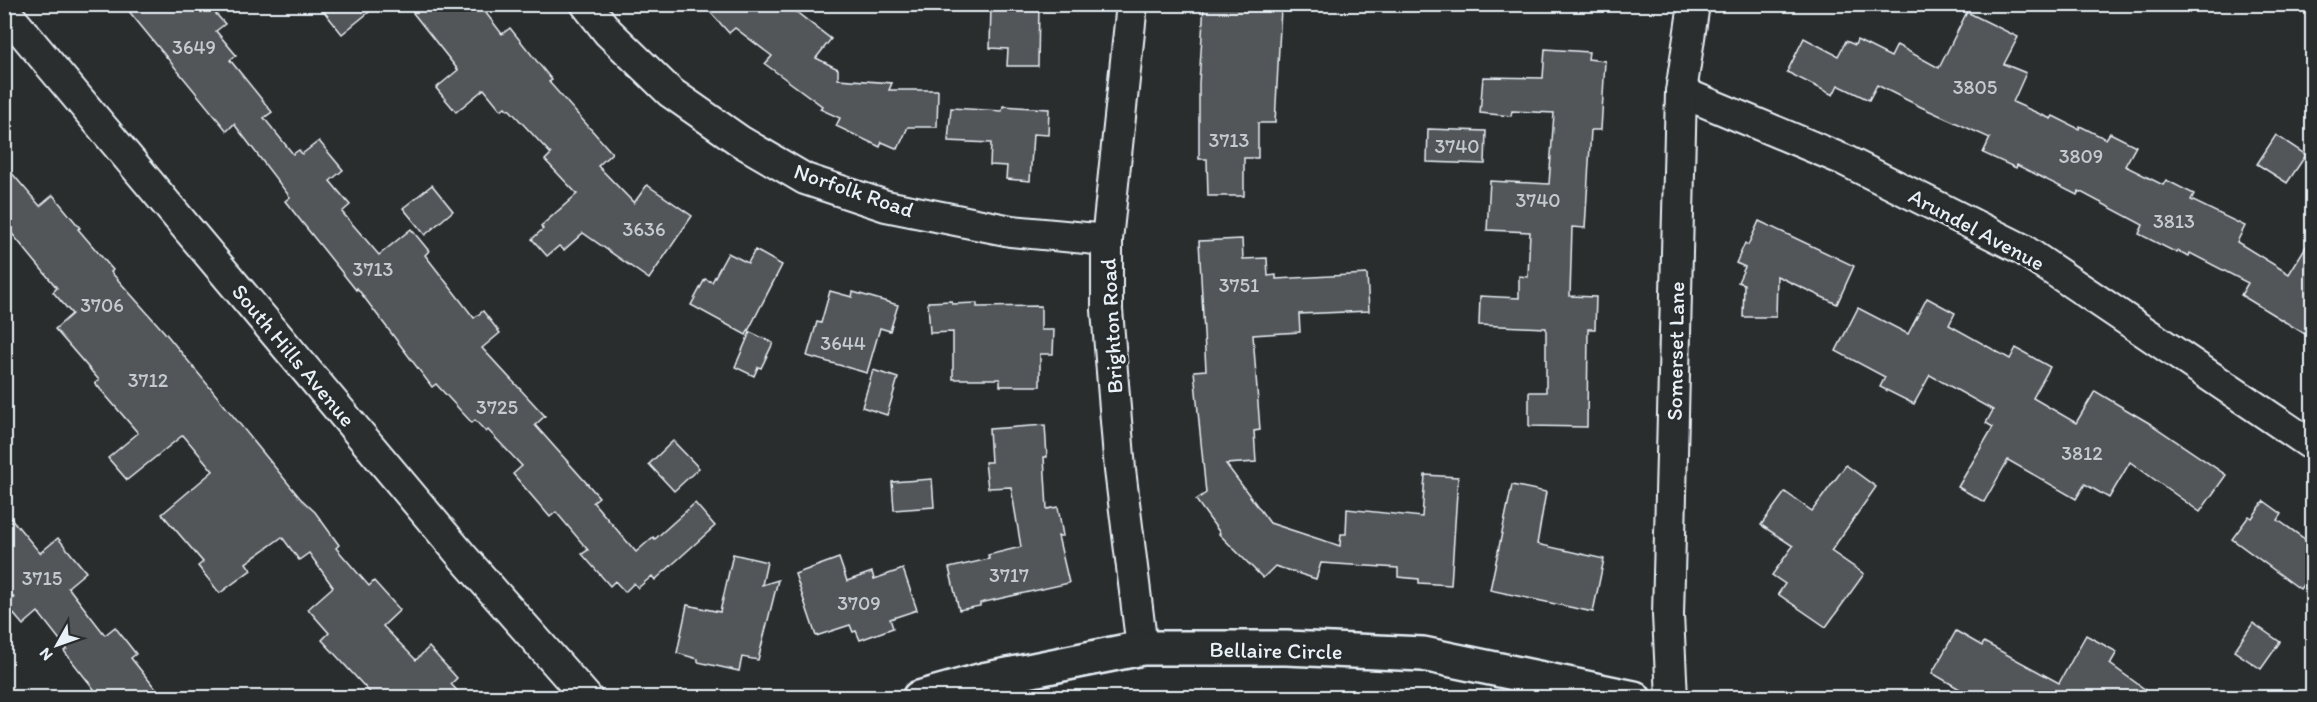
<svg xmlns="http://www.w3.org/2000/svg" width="2317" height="702" viewBox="0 0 2317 702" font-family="Itim,sans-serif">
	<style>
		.building { fill: #535759; stroke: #e8f1f8; stroke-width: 1.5 }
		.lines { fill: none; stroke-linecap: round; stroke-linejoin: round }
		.street-casing { stroke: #e8f1f8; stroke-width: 34 }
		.secondary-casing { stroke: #e8f1f8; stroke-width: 38 }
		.street { stroke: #2a2d2e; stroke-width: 30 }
		.secondary { stroke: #2a2d2e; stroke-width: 33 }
		.labels { text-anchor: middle; stroke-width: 6; stroke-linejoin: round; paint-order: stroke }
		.number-label { font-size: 20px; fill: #c3cad0 }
		.street-label { font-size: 22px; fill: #e8f1f8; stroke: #2a2d2e }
	</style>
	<rect width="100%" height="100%" fill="#2a2d2e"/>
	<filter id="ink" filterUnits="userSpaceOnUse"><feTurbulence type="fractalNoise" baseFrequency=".0167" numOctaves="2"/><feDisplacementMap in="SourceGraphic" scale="12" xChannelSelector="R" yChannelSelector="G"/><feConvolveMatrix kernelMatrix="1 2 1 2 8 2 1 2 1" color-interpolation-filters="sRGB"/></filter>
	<g filter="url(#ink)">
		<g class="building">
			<path d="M123,4L208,5L225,24L216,31L236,55L230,60L272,112L264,118L293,154L299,150L302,154L319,141L343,170L330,181L350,205L342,212L379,255L411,229L429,251L425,255L474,318L483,311L500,333L482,348L545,416L535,425L599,497L593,502L636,552L653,537L655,539L695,503L715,526L655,580L652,576L638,588L634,583L625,592L615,581L610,586L582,554L588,550L556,512L550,517L513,474L522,466L488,430L486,432L475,420L472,423L436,384L432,387L357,288L356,290L285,201L290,197L234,124L227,131Z"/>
			<path d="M318,4H379L342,34Z"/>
			<path d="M406,4H479L502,34L510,28L552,80L549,82L612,153L598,166L634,203L647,185L692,216L649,279L583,233L564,250L559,246L547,256L532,239L543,229L541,226L577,194L545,160L551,154L509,109L508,110L505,107L501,110L484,89L456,112L436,88L458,70Z"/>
			<path d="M703,4H786L831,39L816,58L838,69V79L892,83L889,90H938L937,127H908L898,149L882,142L880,147L836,126L840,118L820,109L822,106L765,64L772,56L735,28L729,33Z"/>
			<path d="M991,4H1039L1038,66H1007L1008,49L990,48Z"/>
			<path d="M1204,4L1281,8L1275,123H1258V158H1244V196H1208L1207,159H1199V83Z"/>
			<path d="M1967,12L2018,37L2004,64L2026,73L2013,102L2051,119L2053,116L2079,129L2080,126L2106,139L2110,133L2136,146L2125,166L2163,185L2166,180L2194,194L2191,200L2245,226L2237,242L2289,274L2313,235V339L2241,295L2248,283L2190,253L2189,256L2178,251L2177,253L2139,234L2143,225L2079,191L2077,195L2017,165L2016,168L1983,153L1990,138L1921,107L1877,85L1869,100L1838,85L1833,95L1787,72L1804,38L1838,56L1846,41L1855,45L1857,40L1891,57L1897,45L1939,68Z"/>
			<path d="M1545,49L1589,52L1588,59L1605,61L1601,130H1591L1585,228L1572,227L1570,296L1596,297L1595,329H1588L1587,427L1529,426V392H1546V328L1479,325L1480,296L1519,298V276L1528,277L1530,232L1487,230L1490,181L1549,184L1554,113L1512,111L1511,116L1480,113L1483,77L1543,78Z"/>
			<path d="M1003,106L1049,109L1048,135L1033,134L1030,181L1006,179L1007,166L990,165L991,143L948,141L951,108L1002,111Z"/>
			<path d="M1428,129L1486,131L1485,164L1427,162Z"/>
			<path d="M2276,135L2306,155L2287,183L2257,164Z"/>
			<path d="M4,164L40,206L53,195L80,228L78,229L113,270L111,272L167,335L300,498L315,512L339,545L336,548L369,586L374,581L400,610L383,626L416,660L429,647L457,678L451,684L464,698H375L322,640L329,633L308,609L333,587L309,553L299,560L282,537L246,563L251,570L220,593L217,590L198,566L203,562L162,514L213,471L183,435L127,480L108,458L138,433L95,383L99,380L55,329L72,314L53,292L57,288L4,224Z"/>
			<path d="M432,185L453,211L425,235L403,208Z"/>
			<path d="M1759,221L1854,266L1837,304L1777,276L1776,317H1743L1744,284L1738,282L1745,267L1736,263L1745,243L1748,245Z"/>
			<path d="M1242,239L1243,259L1267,258L1268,276L1276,275V279L1367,274L1369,311L1299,314L1300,332L1253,335L1260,430L1254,431L1256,462L1226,464L1270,523L1340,546L1341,534H1346L1347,509L1422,517L1425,475L1458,477L1451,585L1419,583V579L1398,577V568L1321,563L1316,579L1275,566L1263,578L1219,534L1220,533L1196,500L1206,493L1194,371L1206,370L1199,241Z"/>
			<path d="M755,250L782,265L746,335L691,305L705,279L712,282L728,253L748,263Z"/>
			<path d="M830,291L852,297L853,292L898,305L890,331L880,328L867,373L807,356L817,322L821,323Z"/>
			<path d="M1927,298L1955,313L1949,325L2010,359L2016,348L2050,367L2033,398L2076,423L2095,391L2149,423L2226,475L2200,512L2130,462L2109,498L2085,484L2076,499L2008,460L1984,502L1958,487L1993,427L1986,423L1993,410L1930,375L1914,404L1880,387L1885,377L1836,351L1858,308L1908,334Z"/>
			<path d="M952,301V304L977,303V307L1041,306V330H1054L1053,354H1040V386H1000V379H953V332L930,333L928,302Z"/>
			<path d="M750,332L773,343L761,368L758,367L754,376L735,367Z"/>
			<path d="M873,370L898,378L887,415L862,407Z"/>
			<path d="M1045,425L1047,457H1044L1047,509L1058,507L1063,536H1058L1069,583L980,603V606L959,610L949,568L989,559L988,555L1021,547L1011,487L988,488L985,462H991L989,429Z"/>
			<path d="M673,441L699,468L674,491L649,464Z"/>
			<path d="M1846,465L1876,487L1831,551L1864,574L1826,627L1778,594L1785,584L1772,575L1793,546L1761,525L1785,492L1812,511Z"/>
			<path d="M932,479L934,507L894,510L892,482Z"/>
			<path d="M1512,485L1546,492L1537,544L1604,559L1593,612L1490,590Z"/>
			<path d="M2264,501L2282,514L2278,520L2313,545V571L2300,589L2232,539L2249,516L2252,518Z"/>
			<path d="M4,510L40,553L58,538L86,572L68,587L105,635L115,627L136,654L131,658L163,698H101L64,651L67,649L38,612L23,625L6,605L14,598L4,586Z"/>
			<path d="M733,554L767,562L762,585L778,580L758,660L742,657L739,671L698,662V659L677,653L687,605L720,612Z"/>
			<path d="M839,558L847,581L872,572L874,579L903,569L917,610L890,619L893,628L860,640L856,631L853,632L850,625L816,636L795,574Z"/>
			<path d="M2253,623L2280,642L2261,669L2234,651Z"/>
			<path d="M1956,631L1982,646L1984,642L2059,683L2086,635L2117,652L2110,664L2157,698H1975L1932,673Z"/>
		</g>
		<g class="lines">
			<g class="street-casing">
				<g id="street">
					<path d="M586,4L608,32L670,92L740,141L805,179L886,206L1011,231L1107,240"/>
					<path d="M1132,4L1107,240V310L1120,470L1142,648"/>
					<path d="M4,10L462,556L587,698"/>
					<path d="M1681,92L1844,160L2022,249L2312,445"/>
					<path d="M1672,698L1668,615L1681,92L1694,4"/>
				</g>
			</g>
			<g class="secondary-casing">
				<path id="secondary" d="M919,698L983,680L1142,648H1286L1423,654L1634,698"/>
			</g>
			<use href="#street" class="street"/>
			<use href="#secondary" class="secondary"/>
		</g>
	</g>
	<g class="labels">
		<g class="number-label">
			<text x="194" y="54">3649</text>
			<text x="1975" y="94">3805</text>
			<text x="1229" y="147">3713</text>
			<text x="1457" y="153">3740</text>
			<text x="2081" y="163">3809</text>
			<text x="1538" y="207">3740</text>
			<text x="2174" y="228">3813</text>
			<text x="644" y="236">3636</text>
			<text x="373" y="276">3713</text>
			<text x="1239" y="292">3751</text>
			<text x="102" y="312">3706</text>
			<text x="843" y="350">3644</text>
			<text x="148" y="387">3712</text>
			<text x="497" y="414">3725</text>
			<text x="2082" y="460">3812</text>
			<text x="1009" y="582">3717</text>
			<text x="42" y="585">3715</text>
			<text x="859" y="610">3709</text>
		</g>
		<g class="street-label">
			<text transform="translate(854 190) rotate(19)" y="8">Norfolk Road</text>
			<text transform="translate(1977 229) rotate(28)" y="8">Arundel Avenue</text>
			<text transform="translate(1111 326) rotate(-93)" y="8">Brighton Road</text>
			<text transform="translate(1675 351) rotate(-89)" y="8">Somerset Lane</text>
			<text transform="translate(294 355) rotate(50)" y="8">South Hills Avenue</text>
			<text transform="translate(1276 650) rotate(1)" y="8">Bellaire Circle</text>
		</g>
	</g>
	<rect width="2317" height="702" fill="none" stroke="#2a2d2e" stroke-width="24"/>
	<rect x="12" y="12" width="2293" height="678" fill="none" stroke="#e8f1f8" stroke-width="2" filter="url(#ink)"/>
	<g transform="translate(57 645) rotate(230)" stroke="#2a2d2e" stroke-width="4.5" paint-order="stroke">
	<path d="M0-4.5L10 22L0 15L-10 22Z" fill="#e8f1f8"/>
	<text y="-9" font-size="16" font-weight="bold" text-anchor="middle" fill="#e8f1f8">N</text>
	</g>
</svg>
